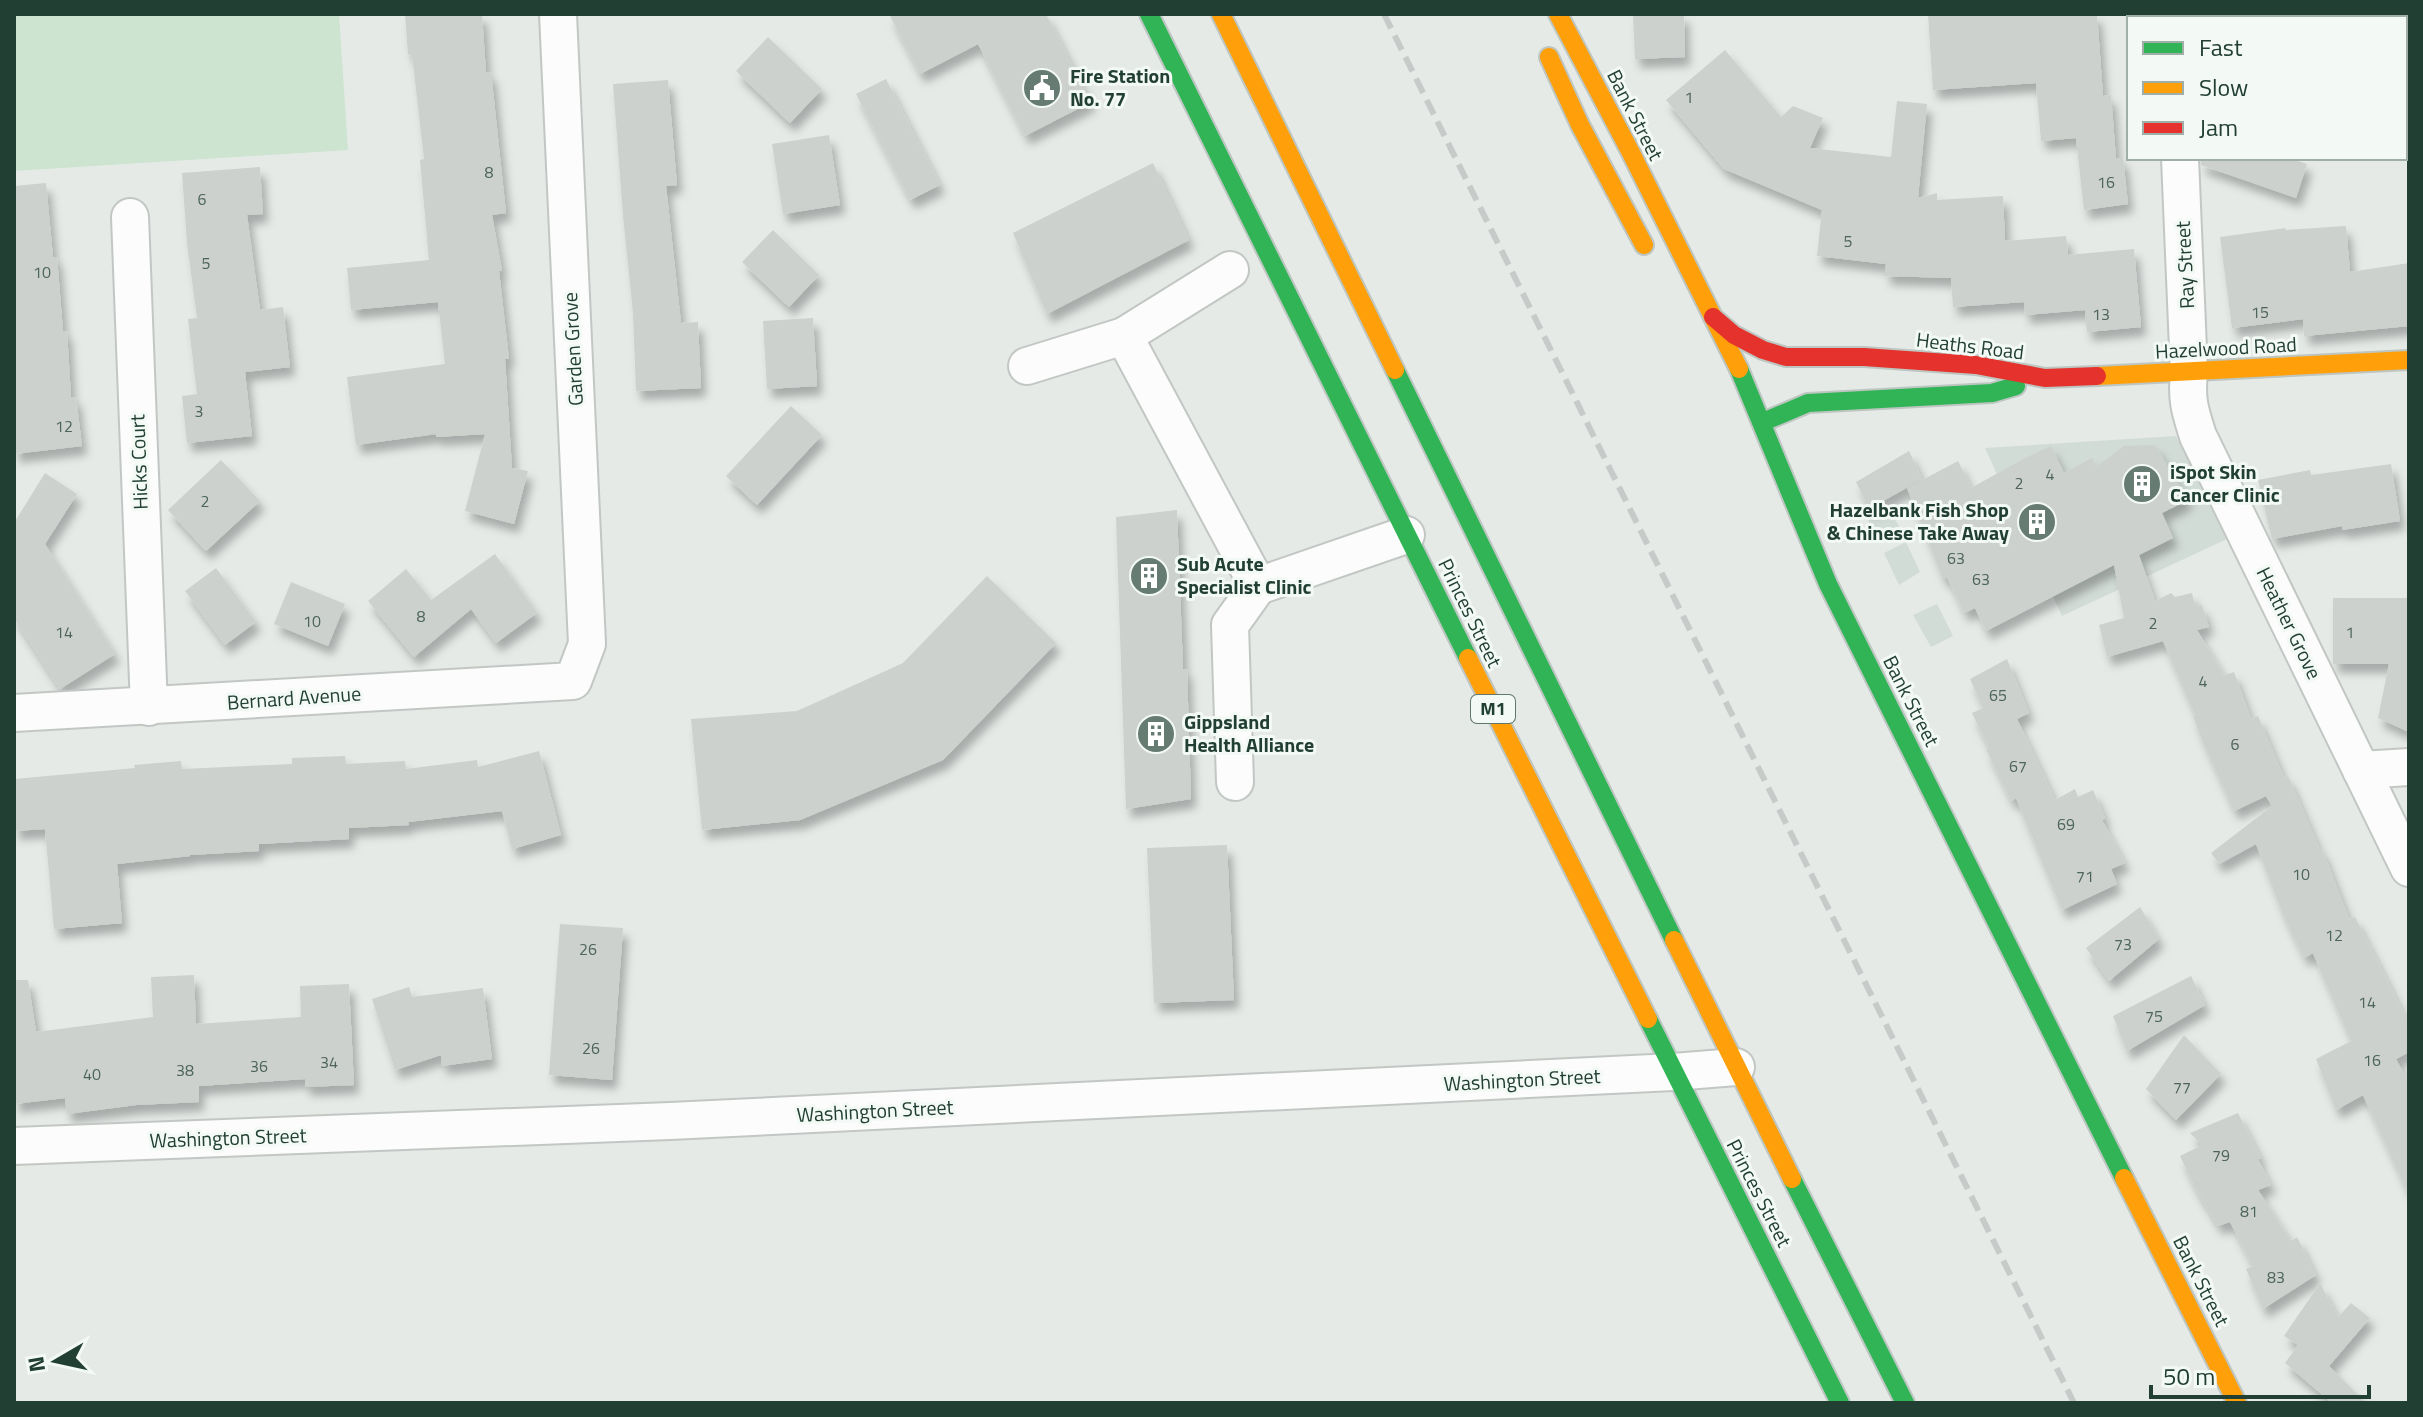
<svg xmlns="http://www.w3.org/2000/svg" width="2423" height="1417" viewBox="0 0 2423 1417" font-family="'Titillium Web',sans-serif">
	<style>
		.built { fill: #d2dcd6 }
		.green { fill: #cde4d0 }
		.building { fill: #ccd1ce; filter: url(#shadow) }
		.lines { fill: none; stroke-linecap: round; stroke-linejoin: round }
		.street-casing { stroke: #c2c7c4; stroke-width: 40 }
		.fast-casing { stroke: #bec6c2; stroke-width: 22 }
		.slow-casing { stroke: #bec6c2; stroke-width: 22 }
		.jam-casing { stroke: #bec6c2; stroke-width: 22 }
		.street { stroke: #fbfcfb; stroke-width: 36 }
		.fast { stroke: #30b455; stroke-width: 18 }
		.slow { stroke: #ff9f0a; stroke-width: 18 }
		.jam { stroke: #e5322d; stroke-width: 18 }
		.rail { stroke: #c6cbc9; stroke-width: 6; stroke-dasharray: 16 8; stroke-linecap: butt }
		.labels { text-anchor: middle; stroke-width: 6; stroke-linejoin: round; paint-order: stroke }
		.number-label { font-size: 16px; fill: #4c645a }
		.shield { fill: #f3f9f5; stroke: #60776c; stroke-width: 2 }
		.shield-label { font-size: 18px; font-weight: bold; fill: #213f32 }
		.poi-label { font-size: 20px; font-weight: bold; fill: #213f32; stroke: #f3f9f5; text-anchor: start }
		.street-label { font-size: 20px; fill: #213f32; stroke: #f3f9f5 }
	</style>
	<defs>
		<filter id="shadow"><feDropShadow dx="5" dy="9" stdDeviation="4" flood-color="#0004"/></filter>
	</defs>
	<rect width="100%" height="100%" fill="#e5eae7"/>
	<g class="built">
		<path d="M2176,436L2229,538L2062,616L1985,448Z"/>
		<path d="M1886,504L1903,533L1880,543L1866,516Z"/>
		<path d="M1906,542L1920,572L1899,585L1884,553Z"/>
		<path d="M1937,604L1953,636L1931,647L1913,615Z"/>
	</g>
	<path class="green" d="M14,14H339L348,150L14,171Z"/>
	<g class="building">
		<path d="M405,14H482L486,73L491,72L506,213L492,215L502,271H499L509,359H505L512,468L528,471L514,524L465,511L485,434L436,437V434L356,445L347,377L445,364L438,302L351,310L347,268L429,260L420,160L424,159L412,54H408Z"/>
		<path d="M889,14H1046L1091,102L1025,136L978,44L920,74Z"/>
		<path d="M1633,14H1684L1685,57L1635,59Z"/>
		<path d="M1928,14H2097L2103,96L2111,95L2116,159L2123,158L2128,204L2084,210L2076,138L2041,141L2036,83L1933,90Z"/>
		<path d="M768,37L822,89L790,123L736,71Z"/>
		<path d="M1725,50L1781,117L1793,106L1823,118L1810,148L1891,157L1897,101L1927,104L1918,198L1937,193V200L2003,196L2005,241L2066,236L2068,255L2134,249L2141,327L2087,332L2085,310L2025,315L2024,302L1953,307L1951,278L1885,276L1886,264L1817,256L1822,210L1724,169L1666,100Z"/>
		<path d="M886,79L940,185L910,200L856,94Z"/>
		<path d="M668,80L677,185L666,186L681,323L698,322L701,388L636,391L633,313L623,215L613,84Z"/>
		<path d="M829,135L840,205L783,214L772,144Z"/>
		<path d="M2201,158H2289L2307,164L2296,198L2201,165Z"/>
		<path d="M1153,163L1189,240L1047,314L1013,233Z"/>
		<path d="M260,167L263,214L247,215L260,310L283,307L290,367L245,372L252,436L187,443L182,396L197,394L188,319L197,318L187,243L182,173Z"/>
		<path d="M46,183L53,257H57L63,331H67L71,397H76L82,446L14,454V186Z"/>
		<path d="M2346,226L2350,272L2409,263V326L2304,336L2303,319L2232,328L2220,237L2286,228L2285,230Z"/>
		<path d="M773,230L819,275L789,307L742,262Z"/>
		<path d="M813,318L817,386L767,389L763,321Z"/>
		<path d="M791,406L822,435L757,505L726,476Z"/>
		<path d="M2155,445L2188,500L2162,513L2173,538L2139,555L2155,601L2171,593L2175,597L2192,593L2195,606L2202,605L2209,627L2197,630L2224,675L2234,672L2251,719L2258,716L2284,778L2288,776L2320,850L2322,849L2349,919L2355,917L2409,1024V1052L2396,1059L2409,1084V1195L2363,1095L2336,1110L2316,1059L2351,1041L2313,953L2304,958L2282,912L2256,844L2219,864L2211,853L2272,806L2266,796L2234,811L2203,742L2193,716L2195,715L2163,641L2107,657L2099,625L2124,618L2114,565L1986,631L1975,608L1964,613L1947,577L1943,579L1907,488L1958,461L1971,488L2025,458L2051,446L2064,473L2092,458L2096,467L2124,446Z"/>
		<path d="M1909,451L1922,479L1869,509L1856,482Z"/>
		<path d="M221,460L260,501L206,551L168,510Z"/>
		<path d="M2391,464L2400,521L2342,530V526L2272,539L2258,480L2310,470L2311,475Z"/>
		<path d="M45,473L77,494L45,544L115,654L60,689L14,618V523Z"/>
		<path d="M1177,510L1183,669H1187L1191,799L1126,809L1116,517Z"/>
		<path d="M495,554L537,613L496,643L471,609L414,657L368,601L406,569L431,600Z"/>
		<path d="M216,568L256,622L225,645L185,591Z"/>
		<path d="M987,576L1056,643L943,760L800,820L702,830L691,719L797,711L903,663Z"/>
		<path d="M291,582L345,604L328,646L274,624Z"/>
		<path d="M2333,598H2409V732L2378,718L2389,664H2333Z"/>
		<path d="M2007,659L2029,713L2017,719L2055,800L2075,789L2078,797L2093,790L2105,818L2102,820L2125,863L2111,869L2117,884L2062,910L2016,798L2011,801L1986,749L1989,748L1972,713L1983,708L1970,679Z"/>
		<path d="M539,751L561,835L512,849L502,811L408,822L409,825L349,828V839L259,844V851L190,855V856L117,864L122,923L54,929L45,829L14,831V779L135,768L134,765L181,761L182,769L292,764V758L345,756L346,764L405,761L406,769L477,760L478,767Z"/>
		<path d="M1227,845L1234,1000L1154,1003L1147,848Z"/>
		<path d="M2140,907L2159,939L2109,981L2086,948Z"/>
		<path d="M560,924L623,928L612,1080L549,1075Z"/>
		<path d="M194,975L196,1024L301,1017L300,986L349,984L354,1085L305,1087V1079L199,1086V1102L136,1105L67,1114L65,1098L14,1104V980H28L36,1032L153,1017L151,977Z"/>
		<path d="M2191,976L2205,1005L2127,1051L2113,1016Z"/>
		<path d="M409,987L412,997L483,988L492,1059L442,1066L441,1055L395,1070L372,999Z"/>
		<path d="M2184,1035L2221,1074L2176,1120L2146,1089Z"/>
		<path d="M2238,1113L2261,1158L2258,1159L2271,1185L2258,1190L2291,1241L2297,1237L2316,1275L2263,1309L2246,1269L2253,1266L2230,1222L2218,1226L2195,1188L2180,1156L2202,1145L2190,1133Z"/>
		<path d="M2320,1283L2338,1317L2351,1303L2370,1318L2329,1366L2366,1403H2332L2285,1363L2298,1345L2284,1336Z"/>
	</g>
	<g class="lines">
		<g class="street-casing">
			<g id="street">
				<path d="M2173,14V18"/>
				<path d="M2180,158L2189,373C2186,399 2190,411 2198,436L2409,868"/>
				<path d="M130,217L149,707"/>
				<path d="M1124,336L1230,270"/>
				<path d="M1027,366L1124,336L1258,586L1406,535"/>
				<path d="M14,713L573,681L587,644L558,14"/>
				<path d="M2361,770L2409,767"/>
				<path d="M1235,782L1230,625L1258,586"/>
				<path d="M14,1146L670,1121L1673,1072L1736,1067"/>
			</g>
		</g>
		<g class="fast-casing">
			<g id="fast">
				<path d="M1149,14L1468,658"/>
				<path d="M1739,369L1828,584L2124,1178"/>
				<path d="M1395,370L1674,940"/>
				<path d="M1763,422L1808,403L1992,393L2016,386"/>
				<path d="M1648,1019L1840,1403"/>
				<path d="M1792,1179L1905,1403"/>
			</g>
		</g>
		<g class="slow-casing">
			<g id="slow">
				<path d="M1221,14L1395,370"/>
				<path d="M1558,14L1630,151L1739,369"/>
				<path d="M1549,57L1580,125L1644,245"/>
				<path d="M2097,376L2409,360"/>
				<path d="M1468,658L1648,1019"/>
				<path d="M1674,940L1792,1179"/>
				<path d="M2124,1178L2237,1403"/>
			</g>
		</g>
		<g class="jam-casing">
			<path id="jam" d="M1713,317L1734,335L1763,350L1786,357H1864L1976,365L2045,378L2097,376"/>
		</g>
		<use href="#street" class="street"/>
		<use href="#fast" class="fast"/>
		<use href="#slow" class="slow"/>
		<use href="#jam" class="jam"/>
		<path class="rail" d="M1384,14L2074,1403"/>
	</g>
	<defs>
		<g id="civic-disc" transform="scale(2)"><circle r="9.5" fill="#667b71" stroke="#f3f9f5"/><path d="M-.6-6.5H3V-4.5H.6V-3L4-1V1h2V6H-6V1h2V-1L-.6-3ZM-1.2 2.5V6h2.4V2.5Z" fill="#fff"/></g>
		<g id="building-disc" transform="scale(2)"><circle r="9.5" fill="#667b71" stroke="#f3f9f5"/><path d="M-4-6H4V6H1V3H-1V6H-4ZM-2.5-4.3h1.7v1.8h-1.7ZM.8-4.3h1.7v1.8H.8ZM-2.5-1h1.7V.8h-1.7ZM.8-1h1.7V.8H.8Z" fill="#fff"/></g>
	</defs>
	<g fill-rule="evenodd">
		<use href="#civic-disc" x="1042" y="88"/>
		<use href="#building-disc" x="2142" y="484"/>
		<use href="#building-disc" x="2037" y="522"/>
		<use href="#building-disc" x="1149" y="576"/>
		<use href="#building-disc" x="1156" y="734"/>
	</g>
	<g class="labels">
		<g class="number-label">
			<text x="1689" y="103">1</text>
			<text x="489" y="178">8</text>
			<text x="2106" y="188">16</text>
			<text x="202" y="205">6</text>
			<text x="1848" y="247">5</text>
			<text x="206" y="269">5</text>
			<text x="42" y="278">10</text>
			<text x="2260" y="318">15</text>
			<text x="2101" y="320">13</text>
			<text x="199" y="417">3</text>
			<text x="64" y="432">12</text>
			<text x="2050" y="480">4</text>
			<text x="2019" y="489">2</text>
			<text x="205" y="507">2</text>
			<text x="1956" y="564">63</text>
			<text x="1981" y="585">63</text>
			<text x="421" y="622">8</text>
			<text x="312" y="627">10</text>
			<text x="2153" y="629">2</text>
			<text x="64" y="638">14</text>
			<text x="2350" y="638">1</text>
			<text x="2203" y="687">4</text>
			<text x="1998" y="701">65</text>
			<text x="2235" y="750">6</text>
			<text x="2018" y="772">67</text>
			<text x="2066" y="830">69</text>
			<text x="2301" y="880">10</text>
			<text x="2085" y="882">71</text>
			<text x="2334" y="941">12</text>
			<text x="2123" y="950">73</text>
			<text x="588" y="955">26</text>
			<text x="2367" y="1008">14</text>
			<text x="2154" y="1022">75</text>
			<text x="591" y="1054">26</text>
			<text x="2372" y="1066">16</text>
			<text x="329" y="1068">34</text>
			<text x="259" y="1072">36</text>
			<text x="185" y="1076">38</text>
			<text x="92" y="1080">40</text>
			<text x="2182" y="1093">77</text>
			<text x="2221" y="1161">79</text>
			<text x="2249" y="1217">81</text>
			<text x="2276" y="1283">83</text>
		</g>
		<rect class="shield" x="1471" y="695" width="44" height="28" rx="6"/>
		<g class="shield-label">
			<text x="1493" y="715">M1</text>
		</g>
		<g class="poi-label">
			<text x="1070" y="83">Fire Station<tspan x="1070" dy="23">No. 77</tspan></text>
			<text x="2170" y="479">iSpot Skin<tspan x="2170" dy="23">Cancer Clinic</tspan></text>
			<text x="2009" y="517" text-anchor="end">Hazelbank Fish Shop<tspan x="2009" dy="23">&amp; Chinese Take Away</tspan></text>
			<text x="1177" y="571">Sub Acute<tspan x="1177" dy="23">Specialist Clinic</tspan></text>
			<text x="1184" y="729">Gippsland<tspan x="1184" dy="23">Health Alliance</tspan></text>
		</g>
		<g class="street-label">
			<text transform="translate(1635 115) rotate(63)" y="7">Bank Street</text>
			<text transform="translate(2185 265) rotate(-93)" y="7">Ray Street</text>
			<text transform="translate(1970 346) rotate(7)" y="7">Heaths Road</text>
			<text transform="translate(2226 348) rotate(-3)" y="7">Hazelwood Road</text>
			<text transform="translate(573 349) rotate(-93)" y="7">Garden Grove</text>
			<text transform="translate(139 462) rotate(-92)" y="7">Hicks Court</text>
			<text transform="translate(1470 613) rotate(64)" y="7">Princes Street</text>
			<text transform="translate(2289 623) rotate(64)" y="7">Heather Grove</text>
			<text transform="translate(294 698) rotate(-4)" y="7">Bernard Avenue</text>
			<text transform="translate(1911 701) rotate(63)" y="7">Bank Street</text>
			<text transform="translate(1522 1080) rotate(-3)" y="7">Washington Street</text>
			<text transform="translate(875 1111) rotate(-3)" y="7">Washington Street</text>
			<text transform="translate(228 1138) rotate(-2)" y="7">Washington Street</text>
			<text transform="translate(1759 1193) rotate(63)" y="7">Princes Street</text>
			<text transform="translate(2201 1281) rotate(63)" y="7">Bank Street</text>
		</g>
	</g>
	<rect width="2423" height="1417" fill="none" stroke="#213f32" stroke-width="32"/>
	<rect x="2127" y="16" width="280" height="144" fill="#f3f9f5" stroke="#9fafa7" stroke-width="2"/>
	<rect x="2143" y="42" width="40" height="12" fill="#30b455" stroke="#9fafa7" stroke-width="2"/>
	<text x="2199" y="56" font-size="24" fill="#213f32">Fast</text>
	<rect x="2143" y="82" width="40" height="12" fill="#ff9f0a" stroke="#9fafa7" stroke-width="2"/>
	<text x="2199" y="96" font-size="24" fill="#213f32">Slow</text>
	<rect x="2143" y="122" width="40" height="12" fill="#e5322d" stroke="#9fafa7" stroke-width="2"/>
	<text x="2199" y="136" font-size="24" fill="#213f32">Jam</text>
	<g transform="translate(56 1361) rotate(261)" stroke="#f3f9f5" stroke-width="6" paint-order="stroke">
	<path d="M0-6L14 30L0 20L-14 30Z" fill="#213f32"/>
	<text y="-12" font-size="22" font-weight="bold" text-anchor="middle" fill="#213f32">N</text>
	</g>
	<path d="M2151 1385v12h218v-12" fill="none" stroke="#213f32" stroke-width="4"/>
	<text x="2163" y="1385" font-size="24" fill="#213f32" stroke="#f3f9f5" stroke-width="6" paint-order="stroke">50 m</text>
</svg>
